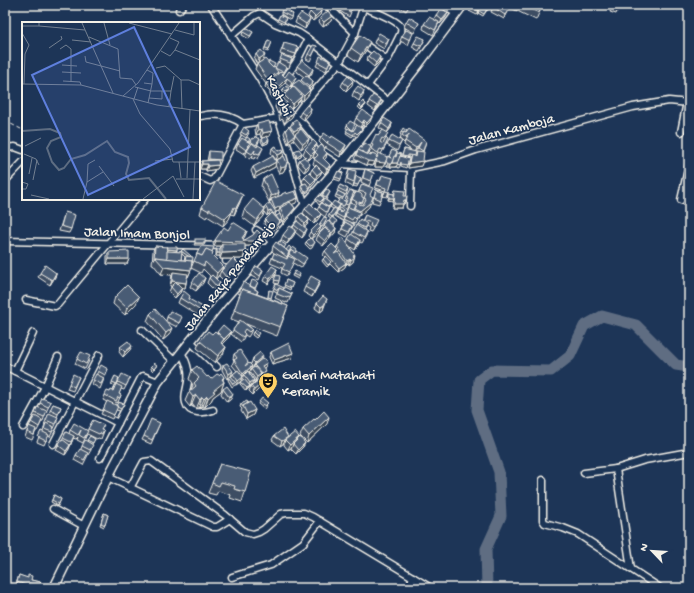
<svg xmlns="http://www.w3.org/2000/svg" width="694" height="593" viewBox="0 0 694 593" font-family="'Gochi Hand',sans-serif">
	<style>
		.lines { fill: none; stroke-linecap: round; stroke-linejoin: round }
		.river { stroke: #5e6d82; stroke-width: 11 }
		.minor-casing { stroke: #f4f1e8; stroke-width: 9 }
		.major-casing { stroke: #f4f1e8; stroke-width: 11 }
		.path { stroke: #f4f1e8; stroke-width: 1; stroke-dasharray: 4 3; stroke-linecap: butt }
		.minor { stroke: #1d3557; stroke-width: 6 }
		.major { stroke: #1d3557; stroke-width: 8 }
		.wall { fill: #3e4e64; stroke: #f4f1e8; fill-rule: evenodd }
		.shaded-wall { fill: #324051; stroke: #f4f1e8 }
		.building { fill: #485b74; stroke: #f4f1e8 }
		.labels { text-anchor: middle; stroke-width: 3; stroke-linejoin: round; paint-order: stroke }
		.street-label { font-size: 14px; fill: #f4f1e8; stroke: #1d3557 }
		.poi-label { font-size: 14px; fill: #f4f1e8; stroke: #1d3557; text-anchor: start }
		.inset-river { fill: none; stroke: #5e6d82; stroke-width: 2 }
		.inset-road { fill: none; stroke: #738091; stroke-width: 1 }
		.view { fill: #5e7fdd; fill-opacity: 0.15; stroke: #5e7fdd; stroke-width: 2 }
		.inset-edge { fill: none; stroke: #f4f1e8; stroke-width: 2 }
	</style>
	<rect width="100%" height="100%" fill="#1d3557"/>
	<filter id="ink" filterUnits="userSpaceOnUse"><feTurbulence type="fractalNoise" baseFrequency=".025" numOctaves="2"/><feDisplacementMap in="SourceGraphic" scale="8" xChannelSelector="R" yChannelSelector="G"/><feConvolveMatrix kernelMatrix="1 2 1 2 8 2 1 2 1" color-interpolation-filters="sRGB"/></filter>
	<g filter="url(#ink)">
		<g class="lines">
			<path class="river" d="M487,588L486,549L501,516L499,472L477,410L479,380L492,370L551,371L570,356L584,326L602,316L636,325L676,365L689,367"/>
			<g class="minor-casing">
				<g id="minor">
					<path d="M211,5L260,79L275,107L290,153L305,206"/>
					<path d="M327,5L355,33"/>
					<path d="M442,5L457,14"/>
					<path d="M687,5L689,6"/>
					<path d="M363,7C371,10 397,20 401,27C402,29 401,30 401,33L389,57L368,85"/>
					<path d="M179,10L183,5"/>
					<path d="M231,36L254,16L260,13L275,23L299,33L308,39"/>
					<path d="M361,42L387,60"/>
					<path d="M286,77L297,61L308,39L389,102"/>
					<path d="M296,115L321,145L344,160"/>
					<path d="M201,116C217,112 230,115 243,124"/>
					<path d="M283,132L305,102L339,63L355,33L364,5"/>
					<path d="M681,132L687,102"/>
					<path d="M5,148L15,147L23,150"/>
					<path d="M339,164L411,168L445,161L476,150L633,107L669,101L689,103"/>
					<path d="M199,176L210,181L214,179L243,124L279,118"/>
					<path d="M5,181L23,162"/>
					<path d="M681,200L689,165"/>
					<path d="M410,206L411,168"/>
					<path d="M256,230L274,241"/>
					<path d="M5,241L228,246"/>
					<path d="M237,247L267,248"/>
					<path d="M226,261L242,260L252,267"/>
					<path d="M26,300L55,306L58,304L145,199"/>
					<path d="M142,330L174,361"/>
					<path d="M191,342L217,367"/>
					<path d="M181,353C188,363 190,375 187,387C186,392 184,397 186,403C189,415 204,413 213,410"/>
					<path d="M5,366L118,423"/>
					<path d="M15,371L33,333"/>
					<path d="M23,427L45,387L58,357"/>
					<path d="M53,444L99,355"/>
					<path d="M100,458L141,378L143,376L158,382"/>
					<path d="M616,469L631,569L660,588"/>
					<path d="M584,473L616,469L645,460L689,452"/>
					<path d="M108,477L213,527H217L230,519"/>
					<path d="M543,480V520L545,523L563,528L578,534L631,569"/>
					<path d="M130,488L144,462L151,461L225,515L245,532L253,534L259,532L264,529L281,514L286,513H304L313,517L431,588"/>
					<path d="M53,509L84,526"/>
					<path d="M232,577L271,565L303,543L320,521"/>
					<path d="M409,588L413,577"/>
				</g>
			</g>
			<g class="major-casing">
				<path id="major" d="M54,588L108,477L158,382L220,304L344,160L418,65L463,5"/>
			</g>
			<path class="path" d="M5,121L23,130"/>
			<use href="#minor" class="minor"/>
			<use href="#major" class="major"/>
		</g>
		<g class="wall">
			<path d="M397,5H410L406,11Z"/>
			<path d="M472,5H491L488,10H487L483,16L478,13L481,7L477,15L469,11Z"/>
			<path d="M512,5H541L542,6L536,20L511,8Z"/>
			<path d="M613,5H620L616,14L610,12Z"/>
			<path d="M342,7L351,12L349,17L340,11Z"/>
			<path d="M493,7L508,12L504,19L491,12Z"/>
			<path d="M321,11L320,15L313,21L308,16L310,12Z"/>
			<path d="M281,12L293,14L290,20L281,14Z"/>
			<path d="M280,15L286,18L284,24L277,21Z"/>
			<path d="M436,15L446,17L440,24L439,23L433,35L423,29L424,24L436,21L434,19Z"/>
			<path d="M332,16L331,21L323,27L319,22L320,18Z"/>
			<path d="M297,18L308,24L305,29L295,23Z"/>
			<path d="M406,22L419,23L414,33L404,27Z"/>
			<path d="M243,32H253L249,39L242,35Z"/>
			<path d="M402,36L411,38L408,45L400,41Z"/>
			<path d="M376,38L389,39L387,44L384,49L374,43Z"/>
			<path d="M425,39L419,51L412,47L414,43Z"/>
			<path d="M268,40L272,42L268,52L264,50Z"/>
			<path d="M284,43L296,54L294,58L282,55L292,59L289,68L286,67L282,75L285,77L294,82L290,87L285,83L278,90V93L272,98L270,95V92L274,89V88L270,92L265,87L266,84L255,69L257,64L254,59L256,54L273,68H275L279,63L282,55L280,54Z"/>
			<path d="M317,46L310,61L306,59L308,54Z"/>
			<path d="M351,48L367,49L358,62L348,55Z"/>
			<path d="M368,56L380,57L379,62L374,67L367,61Z"/>
			<path d="M330,61L326,71L316,66L318,62Z"/>
			<path d="M297,66L312,73L309,77L313,81L312,86L309,89L310,90L309,94L303,101L300,99V100L291,109L287,105L286,106L294,112L292,117L285,123L282,119L280,121L279,116L280,113L278,114L275,107L277,102L283,98L285,94L282,91L283,89L288,91L291,88L292,85L301,81L304,77L296,71Z"/>
			<path d="M343,82L352,85L346,91L341,86Z"/>
			<path d="M354,91L363,96L359,101L352,96Z"/>
			<path d="M381,100L379,105L375,111L368,106L369,101Z"/>
			<path d="M366,104L365,106L361,110L358,107L359,105Z"/>
			<path d="M311,108L310,113L304,120L299,116L301,112Z"/>
			<path d="M356,118L370,122L365,127L363,125L361,128L362,129L361,131L357,137L354,135L352,137L346,133L348,129L346,128L347,125L353,131L357,125L354,123Z"/>
			<path d="M293,121L299,131L309,139L307,144L301,149L293,139L295,134L298,132L294,134L295,135L293,140L288,144L284,133L286,129L290,127Z"/>
			<path d="M381,123H392L391,128L387,133L386,138L387,144L381,154L387,157H389L392,150L395,157H396L401,154L396,167H390L393,160L390,166H387L385,163L383,167H375V164H374L373,166L366,165L354,159L356,155L362,148L370,146L371,144L378,136L383,130L379,128ZM370,150L369,153L371,155V156L368,155Z"/>
			<path d="M257,124L270,136H267L268,143L263,145L261,141L262,139L266,136L261,138L260,134L256,135L255,129Z"/>
			<path d="M407,131L426,141L423,152L421,166L408,168L410,158L408,157L407,158L409,159L406,168L401,166V164L399,168L396,167L400,156H402L404,149L411,150L404,145L405,141L404,143L402,141L397,151L387,145L389,141H401L400,140L401,135L400,134L401,132Z"/>
			<path d="M241,132L249,133L246,138L240,134Z"/>
			<path d="M321,137L344,150L340,157L326,148V146L325,148L319,142Z"/>
			<path d="M254,139H260L257,146L263,148L261,152L258,159L255,157L254,159L252,158L253,155L250,159L245,156L247,151L250,147L249,146L244,154L236,149L238,144L249,143L250,141Z"/>
			<path d="M317,144L314,150L315,151L313,156L309,160L303,154L305,149Z"/>
			<path d="M272,148L278,151L284,152L283,157L286,167L283,172L279,173L275,165V167L254,178L251,171L253,167L276,161L277,160L281,157L276,160L271,153Z"/>
			<path d="M325,148L324,150L326,158L324,160L329,169L325,174L322,171L320,175L316,179L315,183L310,189L309,191L304,194L301,188V185L304,184L302,182L304,177L310,173L312,169L315,166L313,164L315,158L313,157L315,152Z"/>
			<path d="M209,151L221,160L217,169L206,171V169H200V166L202,161H207Z"/>
			<path d="M294,151L302,153L301,156L296,158L294,154Z"/>
			<path d="M299,160L308,169L304,172L298,165Z"/>
			<path d="M349,169L355,177L361,178L357,187L353,186L354,183L353,187L345,183Z"/>
			<path d="M365,169L374,173L369,186L361,182Z"/>
			<path d="M338,171L343,173L340,181L334,179Z"/>
			<path d="M393,178L387,197L383,196L384,192L383,197L382,196L379,204L372,202L376,190L375,189L378,180L380,181Z"/>
			<path d="M263,179L279,192L277,197L281,196L282,194H286L296,203L292,204L295,208L293,212L283,225L282,220L281,222L279,223L278,226L271,233L264,224L265,220L270,216L269,214L267,216L264,212L263,216L254,226L242,217L244,210L264,208L265,206L270,202H269L261,186ZM279,211V212L280,215L276,216V217L275,216L276,212Z"/>
			<path d="M362,184L370,195L369,207L358,216L355,223L352,222V223L353,226L347,237L340,233L343,226H342L344,221H343L347,211L345,215L343,221L335,216L336,214L341,212L338,210L339,206L336,213L333,217L336,223L334,226L336,228L335,233L323,246L316,240L318,235L322,230L324,226L331,219L328,217L329,215L333,209L330,207L331,205L337,204L339,199L335,197L338,191L345,195L342,200L345,201L346,197L356,192L358,193ZM353,196H354L351,202H350L347,209Z"/>
			<path d="M340,185L348,189L346,195L337,191Z"/>
			<path d="M326,189L330,192L326,200L331,204L329,208L327,213L325,217L321,214L319,218L314,224L303,213L305,209L317,210L322,202L319,205L316,201V199L321,196Z"/>
			<path d="M395,190L404,196L406,200L404,204H403L402,208H392L393,201L388,200L389,193L394,194Z"/>
			<path d="M240,202L234,215L231,214L229,219L223,226L207,216L206,218L200,214L202,207Z"/>
			<path d="M65,212L71,229L69,233L59,231Z"/>
			<path d="M365,215L375,225L371,232L368,231L369,228L366,226L364,230L367,232L366,236L362,243L360,242L358,245L355,250L348,245L354,257L353,262L349,265L348,263L345,265V267L338,272L330,264L327,267L322,261L323,259L325,257L323,255L325,251L336,249L337,246L339,245V244L340,239L347,243L348,239L352,234L360,219L362,221Z"/>
			<path d="M298,216L309,220L307,225L304,227L305,234L302,238L295,232L294,235L287,244L281,240L283,235L293,228L294,225L297,221Z"/>
			<path d="M326,221L322,227L319,225L321,227L319,232L311,239L315,242L312,248L310,249L305,244L306,242L310,238L308,236L310,232L319,225L320,223Z"/>
			<path d="M228,230L245,236L243,239V241L260,233L258,237L260,246H258V252L250,261L245,257L247,253L252,246H245V252L243,259H234L239,264L237,269L224,281L219,276V275L216,279L219,288L215,291L207,283L209,278L210,276L203,269L201,273L191,268L194,261L212,252V255L223,266L222,270L233,259H220V256H216V251L217,249H220L221,246H214L213,244L215,240Z"/>
			<path d="M155,246L177,250L176,252H181V251L191,256V270L188,277H187L186,283L185,288L181,287L182,288L180,293L175,298L169,292L171,287L172,286H170L172,275L161,274L153,264H152L153,251ZM182,254L185,257L184,260H181Z"/>
			<path d="M273,246L284,248L286,250L291,251L288,254L287,258V259L289,254L296,253L305,262L301,268L293,263L287,276L281,273L282,268L270,263L274,253L272,251Z"/>
			<path d="M109,252L129,259L127,264H107V256Z"/>
			<path d="M277,269L276,274L268,284L263,281L265,276Z"/>
			<path d="M263,270L259,280L251,276L253,271Z"/>
			<path d="M40,273H56L55,277L50,285L38,277Z"/>
			<path d="M293,274L300,276L298,279L292,276Z"/>
			<path d="M276,275L279,281L278,284L274,283Z"/>
			<path d="M205,278L203,283L196,291L190,287L192,282Z"/>
			<path d="M286,280L293,283L290,290L284,287Z"/>
			<path d="M320,281L318,286L312,297L303,292L305,287Z"/>
			<path d="M258,282L255,289L258,291L257,294L268,298L269,290L271,298V299L288,306L277,336L246,324L252,329L250,334L248,337L245,335L243,339L241,342L231,334L233,330L239,322L231,319L240,294L238,293L240,288L250,286Z"/>
			<path d="M276,284L283,290L292,294L288,303L286,302V303L275,298L277,292L273,290Z"/>
			<path d="M115,297L136,304L125,315L113,304Z"/>
			<path d="M180,298L206,309L202,318L178,303Z"/>
			<path d="M327,299L323,310L320,312L315,308L317,303Z"/>
			<path d="M150,314L166,321L167,317L180,321L177,327L167,322L169,335L163,340L147,321Z"/>
			<path d="M217,332H231L229,337L222,344L226,347L223,354L215,363L197,348L200,341Z"/>
			<path d="M253,332L258,336L256,338L252,335Z"/>
			<path d="M120,347L130,350L123,357L119,352Z"/>
			<path d="M271,352L293,353L292,358L272,364L269,357Z"/>
			<path d="M234,354L247,364H251L253,358L261,360L265,367L264,368V375L260,379L259,378L246,391L240,384V382L236,385H235L232,387L228,380L230,376L227,379L222,370L223,365L232,376L233,374L237,371L232,365L234,360L233,359Z"/>
			<path d="M77,359L89,361L85,369L75,364Z"/>
			<path d="M157,365L153,371L151,369V366Z"/>
			<path d="M108,369L100,389L92,384L98,371Z"/>
			<path d="M192,370L211,379L223,380L224,382L221,391L213,397L211,401L205,407L203,406L200,408L199,407L196,409L192,404L190,407L185,401L189,392L191,390L193,385L189,379Z"/>
			<path d="M115,376L117,384L118,382H128L124,390L121,389L119,394L121,395L118,402L124,404L120,411L116,410L112,419L101,414L107,402L103,400L105,395L110,392L113,391L115,386L111,385ZM116,402L118,403L116,406L115,405Z"/>
			<path d="M79,377L73,391L67,389L69,384Z"/>
			<path d="M251,386L260,388L253,395L249,391Z"/>
			<path d="M223,389L231,399L227,402L221,394Z"/>
			<path d="M259,402L267,405L264,409L258,404Z"/>
			<path d="M40,403L49,406L46,412L43,421H42L37,431H36L32,440L25,437L29,426L34,418L33,417L37,407L38,408Z"/>
			<path d="M248,403L255,410L253,415L246,419L241,411L242,409L240,407L241,404Z"/>
			<path d="M53,404L61,407L57,417V422L50,437L48,436L44,445L37,442L41,431L43,432L45,425H44L46,420Z"/>
			<path d="M93,420L102,430L104,431L101,439L98,438L97,439L87,434L83,443L77,440L78,437L76,439L73,438L69,449L65,455L56,450L58,445L62,440L66,432L69,434L70,430L87,431Z"/>
			<path d="M315,420L327,424L307,443L300,436L303,429Z"/>
			<path d="M160,423L151,444L142,440L144,436Z"/>
			<path d="M90,436L95,439L92,444L91,450L88,455L83,465L74,460L76,455L81,449L82,446L87,441Z"/>
			<path d="M274,436L288,437L299,438L305,443L303,447L296,454L291,449L292,447L288,450L284,445V443L280,446L272,440Z"/>
			<path d="M220,464L245,492L242,502L230,498L231,495L218,491L216,495L208,493Z"/>
			<path d="M54,495L61,499L58,506L51,502Z"/>
			<path d="M104,513L108,515L104,527L100,525Z"/>
			<path d="M19,575L31,580L41,582L40,588H28L29,587L28,588H20L15,587Z"/>
		</g>
		<g class="shaded-wall">
			<path d="M510,7L508,12L504,19L505,15Z"/>
			<path d="M321,11L320,15L313,21L315,17Z"/>
			<path d="M448,13L446,17L440,24L442,20Z"/>
			<path d="M332,16L331,21L323,27L324,22Z"/>
			<path d="M310,19L308,24L305,29L306,24Z"/>
			<path d="M370,42L367,49L358,62L361,55Z"/>
			<path d="M265,55L263,60L258,64L259,59Z"/>
			<path d="M380,57L379,62L374,67L376,63Z"/>
			<path d="M313,69L312,73L307,79L309,75Z"/>
			<path d="M278,72L277,77L272,79L271,81L266,85L268,80Z"/>
			<path d="M296,77L294,82L290,87L292,82Z"/>
			<path d="M287,78L285,83L277,92L278,87Z"/>
			<path d="M313,81L312,86L307,91L309,87Z"/>
			<path d="M353,81L352,85L346,91L348,86Z"/>
			<path d="M310,90L309,94L303,101L304,96Z"/>
			<path d="M279,91L278,93L272,98L273,95Z"/>
			<path d="M364,91L363,96L359,101L361,96Z"/>
			<path d="M302,96L300,100L291,109L293,104Z"/>
			<path d="M381,100L379,105L375,111L377,106Z"/>
			<path d="M287,103L286,108L280,111L278,114L280,110Z"/>
			<path d="M366,104L365,106L361,110L362,108Z"/>
			<path d="M311,108L310,113L304,120L305,115Z"/>
			<path d="M294,112L292,117L285,123L287,119Z"/>
			<path d="M372,117L370,122L365,127L367,123Z"/>
			<path d="M364,120L363,125L360,128L362,123Z"/>
			<path d="M392,123L391,128L387,133Z"/>
			<path d="M301,127L299,131L292,136L294,131Z"/>
			<path d="M262,129L260,134L256,135L258,130Z"/>
			<path d="M272,131L270,136L261,138L263,133Z"/>
			<path d="M295,135L293,140L288,144L289,140Z"/>
			<path d="M309,139L307,144L301,149L303,144Z"/>
			<path d="M269,140L268,143L263,145L264,143Z"/>
			<path d="M421,142L417,149L414,153L416,148Z"/>
			<path d="M250,143L248,148L244,154L246,150Z"/>
			<path d="M317,144L315,148L311,153L312,149Z"/>
			<path d="M346,145L344,150L340,157L341,152Z"/>
			<path d="M315,151L313,156L309,160L311,155Z"/>
			<path d="M284,152L283,157L276,160L278,155Z"/>
			<path d="M397,152L390,166H387L388,164Z"/>
			<path d="M302,153L301,156L296,158L297,156Z"/>
			<path d="M327,153L326,158L321,163L323,158Z"/>
			<path d="M209,159L221,160L217,169L206,171L208,166L219,165L207,164Z"/>
			<path d="M376,159L373,166L366,165L368,161Z"/>
			<path d="M387,159L383,167H375L376,162Z"/>
			<path d="M423,161L421,166L408,168L409,163Z"/>
			<path d="M276,162L275,167L254,178L256,173Z"/>
			<path d="M287,163L286,167L283,172L279,173L281,168Z"/>
			<path d="M392,163H398L396,167H390Z"/>
			<path d="M202,164H208L206,169H200Z"/>
			<path d="M310,164L308,169L304,172L306,168Z"/>
			<path d="M330,165L329,169L325,174L327,169Z"/>
			<path d="M322,171L320,175L315,180L317,175Z"/>
			<path d="M316,179L315,183L309,189L311,184Z"/>
			<path d="M310,189L309,191L304,194L305,192Z"/>
			<path d="M279,192L277,199H271L270,202H269L271,196Z"/>
			<path d="M243,195L240,202L234,215L236,208Z"/>
			<path d="M298,198L296,203L283,208H280L279,211L276,212L274,217L273,213L275,209L283,204Z"/>
			<path d="M389,198H394L393,201L388,200Z"/>
			<path d="M404,200H406L404,204H403L402,208H392L394,204Z"/>
			<path d="M371,202L369,207L359,216L360,211Z"/>
			<path d="M295,208L293,212L283,225L285,220Z"/>
			<path d="M265,209L263,216L254,226L257,220Z"/>
			<path d="M271,210L269,214L267,216L268,211Z"/>
			<path d="M232,212L229,219L223,226L225,219Z"/>
			<path d="M321,214L319,218L314,224L316,219Z"/>
			<path d="M282,220L281,222L279,223L278,226L271,233L273,228L278,221Z"/>
			<path d="M309,220L307,225L303,228L305,224Z"/>
			<path d="M321,227L319,232L311,239L313,235Z"/>
			<path d="M336,228L335,233L330,237L332,233Z"/>
			<path d="M307,229L305,234L302,238L304,233Z"/>
			<path d="M296,230L294,235L287,244L289,240Z"/>
			<path d="M247,231L245,236L241,242L258,237L260,233L258,237L262,241L260,246H241L222,244L221,246H214L216,241L242,238Z"/>
			<path d="M331,234L330,238L323,246L325,241Z"/>
			<path d="M360,240L358,245L355,250L357,245Z"/>
			<path d="M195,243H205L204,245H194Z"/>
			<path d="M260,247L258,252L250,261L252,257Z"/>
			<path d="M166,249L177,250L176,252H165Z"/>
			<path d="M245,252L243,259H220L222,253Z"/>
			<path d="M217,253H220V256H216Z"/>
			<path d="M355,255L353,262L349,265L351,260L353,256Z"/>
			<path d="M109,259H129L127,264H107Z"/>
			<path d="M350,259L348,263L346,265L347,261Z"/>
			<path d="M346,263L345,267L338,272L339,268Z"/>
			<path d="M239,264L237,269L224,281L226,277Z"/>
			<path d="M223,266L221,272V271L219,275L215,280L217,273Z"/>
			<path d="M164,267L191,270L188,277L173,275V272L172,275L161,274Z"/>
			<path d="M277,269L276,274L268,284L270,279Z"/>
			<path d="M56,273L55,277L50,285L52,280Z"/>
			<path d="M205,278L203,283L196,291L198,287Z"/>
			<path d="M172,281L186,283L185,288L170,286Z"/>
			<path d="M320,281L318,286L312,297L314,292Z"/>
			<path d="M220,283L219,288L215,291L217,287Z"/>
			<path d="M182,288L180,293L175,298L177,294Z"/>
			<path d="M139,297L136,304L125,315L127,308Z"/>
			<path d="M324,305L323,310L320,312L321,307Z"/>
			<path d="M172,328L169,335L163,340L166,333Z"/>
			<path d="M231,332L229,337L222,344L221,343Z"/>
			<path d="M132,346L130,350L123,357L125,352Z"/>
			<path d="M226,347L223,354L215,363L218,356Z"/>
			<path d="M293,353L292,358L272,364L274,360Z"/>
			<path d="M263,356L261,360L254,365L253,368L255,363Z"/>
			<path d="M267,363L265,367L261,371L262,366Z"/>
			<path d="M252,366L250,371L245,376L244,375L241,381L236,385L238,381L242,377L243,374Z"/>
			<path d="M233,371L231,376L227,379L229,374Z"/>
			<path d="M266,371L264,375L260,379L262,374Z"/>
			<path d="M261,374L259,379L255,382L257,377Z"/>
			<path d="M224,377L222,383L224,382L221,391L213,397L211,401L205,407L208,398Z"/>
			<path d="M254,380L252,384L246,391L247,388L249,387L250,383Z"/>
			<path d="M262,384L260,388L253,395L254,390Z"/>
			<path d="M233,394L231,399L227,402L229,397Z"/>
			<path d="M196,395L192,404L190,407L193,397Z"/>
			<path d="M207,396L203,406L200,408L204,399Z"/>
			<path d="M202,397L199,407L196,409L200,400Z"/>
			<path d="M255,410L253,415L246,419L247,414Z"/>
			<path d="M329,417L327,424L307,443L309,436Z"/>
			<path d="M74,436L69,449L65,455L66,451L70,446Z"/>
			<path d="M288,437L287,441L285,440L284,443L280,446L282,441Z"/>
			<path d="M299,437L298,442L293,444L292,447L288,450L290,445Z"/>
			<path d="M305,443L303,447L296,454L298,450Z"/>
		</g>
		<g class="building">
			<path d="M343,5H349L353,8L350,12L342,7Z"/>
			<path d="M472,5H482L478,11L471,7Z"/>
			<path d="M494,5H505L510,7L505,15L493,7Z"/>
			<path d="M522,5H541L542,6L539,13Z"/>
			<path d="M613,5H620L618,10L612,7Z"/>
			<path d="M316,6L321,11L315,17L310,12Z"/>
			<path d="M482,6L487,9L484,14L479,11Z"/>
			<path d="M283,8L293,14L291,17L281,12Z"/>
			<path d="M441,8L448,13L442,20L436,15Z"/>
			<path d="M328,11L332,16L324,22L320,18Z"/>
			<path d="M301,13L310,19L306,24L297,18Z"/>
			<path d="M280,15L286,18L284,22L278,19Z"/>
			<path d="M409,17L419,23L416,28L406,22Z"/>
			<path d="M429,17L439,22L435,30L424,24Z"/>
			<path d="M246,28L253,32L250,36L243,32Z"/>
			<path d="M406,30L413,33L410,40L402,36Z"/>
			<path d="M379,33L389,39L386,44L376,38Z"/>
			<path d="M360,35L370,42L361,55L351,48Z"/>
			<path d="M418,36L425,39L421,46L414,43Z"/>
			<path d="M268,40L272,42L269,49L265,48Z"/>
			<path d="M284,43L298,47L296,54L282,50Z"/>
			<path d="M313,45L317,46L312,56L308,54Z"/>
			<path d="M261,50L265,55L259,59L256,54Z"/>
			<path d="M373,51L380,57L376,63L368,56Z"/>
			<path d="M282,55L292,59L290,63L280,59Z"/>
			<path d="M320,56L330,61L327,67L318,62Z"/>
			<path d="M265,59L273,68L275,67V68L278,62L286,67L283,72L275,68L278,72L268,80L257,64Z"/>
			<path d="M302,60L313,69L309,75L297,66Z"/>
			<path d="M269,61L275,64L273,68L268,63Z"/>
			<path d="M289,71L296,77L292,82L287,78L278,87L272,79L280,72L285,77Z"/>
			<path d="M306,75L313,81L309,87L301,80Z"/>
			<path d="M348,76L353,81L348,86L343,82Z"/>
			<path d="M299,80L310,90L304,96L292,85Z"/>
			<path d="M270,81L275,86L271,90L266,84Z"/>
			<path d="M286,86L289,88L286,92L283,89Z"/>
			<path d="M293,86L302,96L293,104L284,95Z"/>
			<path d="M358,86L364,91L361,96L354,91Z"/>
			<path d="M276,88L279,91L273,95L270,92Z"/>
			<path d="M373,95L381,100L377,106L369,101Z"/>
			<path d="M282,97L287,103L280,110L277,102Z"/>
			<path d="M363,101L366,104L362,108L359,105Z"/>
			<path d="M287,105L294,112L287,119L284,114L282,116L280,111Z"/>
			<path d="M307,105L311,108L305,115L301,112Z"/>
			<path d="M363,110L372,117L367,123L364,120L362,123L356,118Z"/>
			<path d="M384,118L392,123L389,129L381,123Z"/>
			<path d="M296,119L301,127L294,131L290,126L294,123L293,121Z"/>
			<path d="M269,121L272,131L263,133L262,129L258,130L257,124Z"/>
			<path d="M350,121L355,124L352,130L347,125Z"/>
			<path d="M357,125L362,129L357,134L355,132L353,135L346,131L348,128L353,131Z"/>
			<path d="M289,126L295,135L289,140L286,129Z"/>
			<path d="M244,127L249,131L246,135L241,132Z"/>
			<path d="M403,128L407,131L406,133L404,132L403,133L401,132Z"/>
			<path d="M301,129L309,139L303,144L295,134Z"/>
			<path d="M409,129L426,141L423,151L418,148L421,142L416,148L405,141L409,135V134L406,138L402,135L404,132L406,133Z"/>
			<path d="M383,130L388,133L384,139L382,138L380,142L383,144L386,138L388,140L383,150L380,149L378,153L371,149L373,145L371,144L376,134L378,136Z"/>
			<path d="M324,133L331,138L332,136L346,145L341,152L327,143L328,141L327,143L321,137Z"/>
			<path d="M392,135L402,141L399,146L389,141Z"/>
			<path d="M255,136L260,139L256,145L250,141L252,138L254,139Z"/>
			<path d="M267,136L269,140L264,143L262,139Z"/>
			<path d="M247,137L250,139L248,142L245,140Z"/>
			<path d="M242,138L250,143L246,150L238,144Z"/>
			<path d="M313,140L317,144L312,149L315,151L311,155L305,149Z"/>
			<path d="M252,143L257,147L258,145L263,148L259,154L256,153L255,154L254,153L255,150L252,154L247,151Z"/>
			<path d="M365,143L371,147L367,154L358,150L360,147L362,148Z"/>
			<path d="M321,145L325,148L324,150L327,153L323,158L330,165L327,169L314,159L318,155L315,152Z"/>
			<path d="M276,146L278,151L283,149L284,152L278,155L272,148Z"/>
			<path d="M299,149L302,153L297,156L294,151Z"/>
			<path d="M404,149L416,152L415,156L408,155V157L402,156Z"/>
			<path d="M358,150L371,156L372,153L377,155L376,157L377,158L379,153L387,157V159L385,163L376,162L377,160L376,159L375,162L368,161L356,155Z"/>
			<path d="M392,150L397,152L391,164H388L386,161L387,158V156L391,158L389,156Z"/>
			<path d="M209,151L221,152V160L209,159Z"/>
			<path d="M417,151L424,152L423,161L409,163L411,155L416,157Z"/>
			<path d="M397,153L401,154L398,163H392L394,156L396,157Z"/>
			<path d="M273,156L276,162L256,173L253,167Z"/>
			<path d="M284,156L287,163L285,167L281,168L277,160Z"/>
			<path d="M400,156L409,159L407,165L401,164V162L400,165L397,164Z"/>
			<path d="M304,157L310,164L306,168L299,160Z"/>
			<path d="M218,160L219,165L208,166V164H202V161Z"/>
			<path d="M316,165L322,171L317,175L312,169Z"/>
			<path d="M349,169L356,171L354,182L347,179Z"/>
			<path d="M365,169L374,173L371,181L363,178Z"/>
			<path d="M338,171L343,173L341,179L335,177Z"/>
			<path d="M309,172L316,179L311,184L304,177Z"/>
			<path d="M271,174L279,192L275,195L271,196L263,179Z"/>
			<path d="M382,175L393,178L389,192L385,191L386,188L377,185L378,180L380,181Z"/>
			<path d="M356,176L361,178L358,185L354,184Z"/>
			<path d="M216,181L243,195L236,208L234,207L232,212L225,219L209,209V211L202,207Z"/>
			<path d="M306,183L310,189L305,192L301,185Z"/>
			<path d="M362,184L373,188L370,195L373,197L371,202L360,211L354,208L357,202L352,199L356,192L360,193L362,195V197L364,198L362,203L359,202V204L363,205L366,199L364,198L366,193L359,191Z"/>
			<path d="M340,185L348,189L346,192L338,188Z"/>
			<path d="M376,188L385,191L384,194H383V192L376,190L375,192Z"/>
			<path d="M326,189L330,192L326,198L322,196Z"/>
			<path d="M350,190L354,192L348,205L345,204L348,198L346,197Z"/>
			<path d="M351,190L356,192L355,194H354V192Z"/>
			<path d="M376,190L383,192L381,200L374,197Z"/>
			<path d="M395,190L405,191L404,196H407L406,200H404L403,204H394Z"/>
			<path d="M295,191L298,198L283,204V205L275,209L271,199L282,195V194L286,192V194Z"/>
			<path d="M338,191L345,195L343,198L336,195Z"/>
			<path d="M389,193L394,194V198H389Z"/>
			<path d="M320,195L324,198L320,202L316,199Z"/>
			<path d="M340,198L346,202L344,206L337,203Z"/>
			<path d="M253,199L265,209L257,220L244,210Z"/>
			<path d="M324,199L331,204L328,207L321,203Z"/>
			<path d="M334,201L340,205L337,209L331,205Z"/>
			<path d="M290,202L295,208L285,220L280,208Z"/>
			<path d="M350,202L355,204L353,209L348,207V209L347,208Z"/>
			<path d="M270,203L276,212L273,214L271,210L268,211L265,206Z"/>
			<path d="M310,203L321,214L316,219L305,209Z"/>
			<path d="M321,203L329,208L326,212L319,207Z"/>
			<path d="M340,205L347,210L344,214L345,215L343,218L336,214L338,210L341,213L343,210L339,208Z"/>
			<path d="M348,207L360,212L356,219L354,217L352,220L345,216Z"/>
			<path d="M334,208L337,210L332,217L329,215Z"/>
			<path d="M65,212L75,215L71,229L61,226Z"/>
			<path d="M272,213L280,222L273,228L265,220Z"/>
			<path d="M302,213L309,220L305,224L298,216Z"/>
			<path d="M280,214L282,220L279,221L278,219L276,216Z"/>
			<path d="M365,215L377,220L373,228L370,226L371,223L363,220Z"/>
			<path d="M324,217L327,218L323,225L320,223Z"/>
			<path d="M332,217L337,221L334,225L329,221Z"/>
			<path d="M360,219L367,224L364,228L357,224Z"/>
			<path d="M345,220L354,224L352,228H351L352,226L345,222L344,224L343,223Z"/>
			<path d="M297,221L307,229L304,233L294,225Z"/>
			<path d="M328,221L336,228L332,233L324,226Z"/>
			<path d="M233,222L247,231L242,238L244,239L243,242L216,241L215,240L224,227L228,230Z"/>
			<path d="M345,222L352,226L349,232L342,229Z"/>
			<path d="M318,224L321,227L313,235L310,232Z"/>
			<path d="M356,225L367,232L364,238L353,232Z"/>
			<path d="M290,226L296,230L289,240L283,235Z"/>
			<path d="M325,228L331,234L325,241L318,235Z"/>
			<path d="M257,230L260,233L258,237L262,238V241H243L253,235Z"/>
			<path d="M351,234L360,240L357,245L348,239Z"/>
			<path d="M343,237L355,255L353,256L355,257L351,260L350,259L347,261L337,246L342,242L340,239Z"/>
			<path d="M310,238L315,242L313,245L310,246L306,242Z"/>
			<rect x="195" y="239" width="10" height="4"/>
			<path d="M279,241L286,245L284,248L278,243Z"/>
			<path d="M276,242L289,252L287,257L273,246Z"/>
			<path d="M255,243L260,247L252,257L247,253Z"/>
			<path d="M222,244H245V252L222,253Z"/>
			<path d="M332,244L338,250L334,254L338,252L346,263L339,268L325,251Z"/>
			<path d="M155,246L168,247L167,259L155,257V259H154Z"/>
			<path d="M201,246L214,247L212,252L206,249L202,256L197,254L196,255Z"/>
			<path d="M289,246L291,248L289,252L286,250Z"/>
			<path d="M166,247H177V250L167,249L168,247Z"/>
			<path d="M293,247L297,250L296,253L291,250L290,251Z"/>
			<path d="M183,249L191,256V257L188,256L181,251Z"/>
			<path d="M206,249L213,252L212,255L223,266L217,273L205,262L204,266L194,261L197,254L202,256Z"/>
			<rect x="217" y="249" width="3" height="4"/>
			<path d="M291,250L296,253L297,251L307,258L303,264L289,254Z"/>
			<path d="M129,251V259H109V252Z"/>
			<path d="M167,251L182,252L181,260L167,259Z"/>
			<path d="M274,253L287,259L288,256L295,259L289,272L282,269L285,264L272,258Z"/>
			<path d="M186,256L193,257L192,263V261H185Z"/>
			<path d="M326,256L331,262L328,265L323,259Z"/>
			<path d="M155,257L192,261L191,270L164,267Z"/>
			<path d="M233,258L239,264L226,277L221,271Z"/>
			<path d="M45,265L56,273L52,280L40,273Z"/>
			<path d="M256,266L263,270L260,276L253,271Z"/>
			<path d="M272,266L277,269L270,279L265,276Z"/>
			<path d="M295,271L300,274L299,277L293,274Z"/>
			<path d="M173,272L188,274L186,283L172,281Z"/>
			<path d="M199,273L205,278L198,287L192,282Z"/>
			<path d="M212,275L220,283L217,287L209,278Z"/>
			<path d="M276,275L280,276L279,281L274,280Z"/>
			<path d="M311,276L320,281L314,292L305,287Z"/>
			<path d="M252,280L258,282L255,288L250,286Z"/>
			<path d="M286,280L293,283L291,288L284,285Z"/>
			<path d="M176,282L182,288L177,294L171,287Z"/>
			<path d="M243,282L258,291L256,294L242,289V290L240,288Z"/>
			<path d="M276,284L284,288L283,290L279,288L278,290L274,288Z"/>
			<path d="M127,285L139,297L127,308L115,297Z"/>
			<path d="M279,288L292,294L290,298L288,297L287,298L277,294Z"/>
			<path d="M242,289L288,306L280,327L234,310Z"/>
			<path d="M269,290L273,291L271,298L268,297Z"/>
			<path d="M184,291L190,296L189,299L206,309L204,313L180,298Z"/>
			<path d="M323,296L327,299L324,305L321,307L317,303Z"/>
			<path d="M155,309L172,328L166,333L150,314Z"/>
			<path d="M170,311L182,317L179,323L167,317Z"/>
			<path d="M240,320L252,329L249,332L245,329L243,332L245,334L243,337L233,330Z"/>
			<path d="M223,325L231,332L224,339L217,332Z"/>
			<path d="M255,330L259,333L257,336L253,332Z"/>
			<path d="M208,331L212,334L215,331L224,339L221,343L226,347L218,356L200,341Z"/>
			<path d="M128,341L132,346L125,352L120,347Z"/>
			<path d="M289,343L293,353L274,360L271,352Z"/>
			<path d="M240,350L248,362L245,366L249,363L252,366L243,374L234,360L237,358L234,354Z"/>
			<path d="M81,352L90,356L86,364L77,359Z"/>
			<path d="M260,352L263,356L255,363L252,360L254,359L253,358Z"/>
			<path d="M263,358L266,360L267,363L262,366L266,371L262,374L254,365Z"/>
			<path d="M154,363L157,365L154,369L151,366Z"/>
			<path d="M227,363L233,371L229,374L223,365Z"/>
			<path d="M101,365L108,369L105,375L98,371Z"/>
			<path d="M197,366L207,377L208,376L211,379L217,374L219,375L221,373L224,377L222,379L224,382L213,391L215,392L208,398L207,396L204,399L202,397L200,400L196,395L193,397L189,392L196,386L194,383L199,378L192,370Z"/>
			<path d="M255,367L261,374L257,377L251,369Z"/>
			<path d="M238,370L243,377L238,381L233,374Z"/>
			<path d="M248,371L254,380L250,383L244,375Z"/>
			<path d="M250,372L256,380L253,382L254,380L249,373Z"/>
			<path d="M73,374L79,377L74,387L69,384Z"/>
			<path d="M96,374L104,378L101,384L93,380Z"/>
			<path d="M122,374L130,378L126,386L118,382Z"/>
			<path d="M115,376L119,378L117,384L112,382Z"/>
			<path d="M231,376L236,382L233,384L229,378Z"/>
			<path d="M244,379L250,386L247,388L240,382Z"/>
			<path d="M259,380L262,384L254,390L251,386Z"/>
			<path d="M116,384L122,387L119,394L121,395L120,398L118,397L116,401L105,395L107,391L110,392L111,390L113,391Z"/>
			<path d="M227,386L233,394L229,397L223,389Z"/>
			<path d="M42,398L51,402L48,407L40,403Z"/>
			<path d="M262,398L268,403L265,406L259,402Z"/>
			<path d="M107,401L118,406L114,415L103,410Z"/>
			<path d="M247,401L248,403L243,406V407L241,404Z"/>
			<path d="M118,402L124,404L121,409L117,407L118,406H116Z"/>
			<path d="M250,402L255,410L247,414L243,406Z"/>
			<path d="M53,404L61,407L58,414L50,410Z"/>
			<path d="M37,407L47,411L44,417L35,413Z"/>
			<path d="M324,411L329,417L309,436L303,429L314,419L315,420Z"/>
			<path d="M49,413L58,417L55,424L46,420Z"/>
			<path d="M35,416L42,420L39,427L31,422Z"/>
			<path d="M151,419L160,423L152,440L144,436Z"/>
			<path d="M93,420L104,425L101,430L104,431L102,434L100,433L99,434L88,429Z"/>
			<path d="M46,423L54,427L52,432L44,429Z"/>
			<path d="M74,423L88,431L84,438L79,435L81,430L78,435L70,430Z"/>
			<path d="M29,426L36,429L34,435L27,432Z"/>
			<path d="M283,429L288,437L282,441L274,436Z"/>
			<path d="M41,431L49,435L46,441L38,437Z"/>
			<path d="M66,432L74,436L71,442L63,438Z"/>
			<path d="M295,432L299,437L290,445L285,440Z"/>
			<path d="M90,436L95,439L93,443L87,440Z"/>
			<path d="M300,437L305,443L298,450L293,444Z"/>
			<path d="M62,439L70,445L66,451L58,445Z"/>
			<path d="M85,440L93,445L90,450L82,446Z"/>
			<path d="M80,449L88,453L84,460L76,455Z"/>
			<path d="M220,464L251,472L245,492L234,489L235,486L221,482L219,486L212,483Z"/>
			<path d="M54,495L61,499L59,504L52,500Z"/>
			<path d="M104,513L108,515L105,525L101,523Z"/>
			<path d="M19,575L28,578V575L32,576L31,580L41,582L40,587H37V588L29,587L30,583L29,586L17,582Z"/>
		</g>
	</g>
	<defs>
		<g id="theatre-pin" transform="scale(1)"><path d="M0 17L-7.5 6A9.5 9.5 0 1 1 7.5 6Z" fill="#ffd166" stroke="#1d3557"/><path d="M-5-5.5Q0-4 5-5.5V0Q5 5 0 6Q-5 5-5 0ZM-3.3-2.5H-1v1.5H-3.3ZM1-2.5H3.3v1.5H1ZM-2.8 1Q0 5.5 2.8 1Z" fill="#111"/></g>
	</defs>
	<g fill-rule="evenodd">
		<use href="#theatre-pin" x="268" y="382"/>
	</g>
	<g class="labels">
		<g class="street-label">
			<text transform="translate(280 95) rotate(65)" y="5">Kastubi</text>
			<text transform="translate(511 128) rotate(-15)" y="5">Jalan Kamboja</text>
			<text transform="translate(137 232) rotate(2)" y="5">Jalan Imam Bonjol</text>
			<text transform="translate(229 275) rotate(-51)" y="5">Jalan Raya Pandanrejo</text>
		</g>
		<g class="poi-label">
			<text x="282" y="379">Galeri Matahati<tspan x="282" dy="16">Keramik</tspan></text>
		</g>
	</g>
	<g transform="translate(22 22)">
		<rect width="178" height="178" fill="#1d3557"/>
		<path class="inset-river" d="M0,109L28,107L38,111L39,115L29,119L25,126L30,140L37,148L42,146L49,137L63,133L85,119L93,130L106,135L107,141L104,152L107,158L127,156L144,177"/>
		<path class="inset-road" d="M17,1V4L63,8M60,1L91,71M82,1L88,23M107,1L150,12M0,4H17M153,8L172,13V1M0,11L7,23L3,32L2,62M67,15L96,27L98,56L110,57L114,63M148,16L157,20L153,28M50,18L69,20M27,26L40,17L39,14M38,27L44,23L49,27V60M139,29L148,34L153,28L178,38M63,34L64,40L98,49M40,43L55,44M134,46L143,44L159,58H167L178,63M125,48L131,51L130,62M40,50L59,51M159,58L160,87M41,59L58,60L59,63M122,61L130,62L126,81M0,62L59,63L135,83L178,89M113,65L129,69H149L147,84M149,69L152,54M101,74L116,61L157,1M127,76L140,77V69M111,77L118,92L148,127L151,140H178M112,77L116,65M3,124L19,116M2,132L14,137L17,143M133,139L151,137M157,140L159,156M77,144L92,164M7,152L10,136M165,156L168,88M154,157H178M11,158L15,138M0,160L6,162L4,167H0M65,160L66,142L73,138M9,173L27,177M61,177L65,160L81,150M121,177L151,154L162,175M171,177L173,140"/>
		<path class="view" d="M112,5L168,125L66,173L10,53Z"/>
		<rect width="178" height="178" class="inset-edge"/>
	</g>
	<rect width="694" height="593" fill="none" stroke="#1d3557" stroke-width="20"/>
	<rect x="10" y="10" width="674" height="573" fill="none" stroke="#f4f1e8" stroke-width="1.5" filter="url(#ink)"/>
	<g transform="translate(652 551) rotate(295)" stroke="#1d3557" stroke-width="3" paint-order="stroke">
	<path d="M0-3L7 15L0 10L-7 15Z" fill="#f4f1e8"/>
	<text y="-6" font-size="11" font-weight="bold" text-anchor="middle" fill="#f4f1e8">N</text>
	</g>
</svg>
